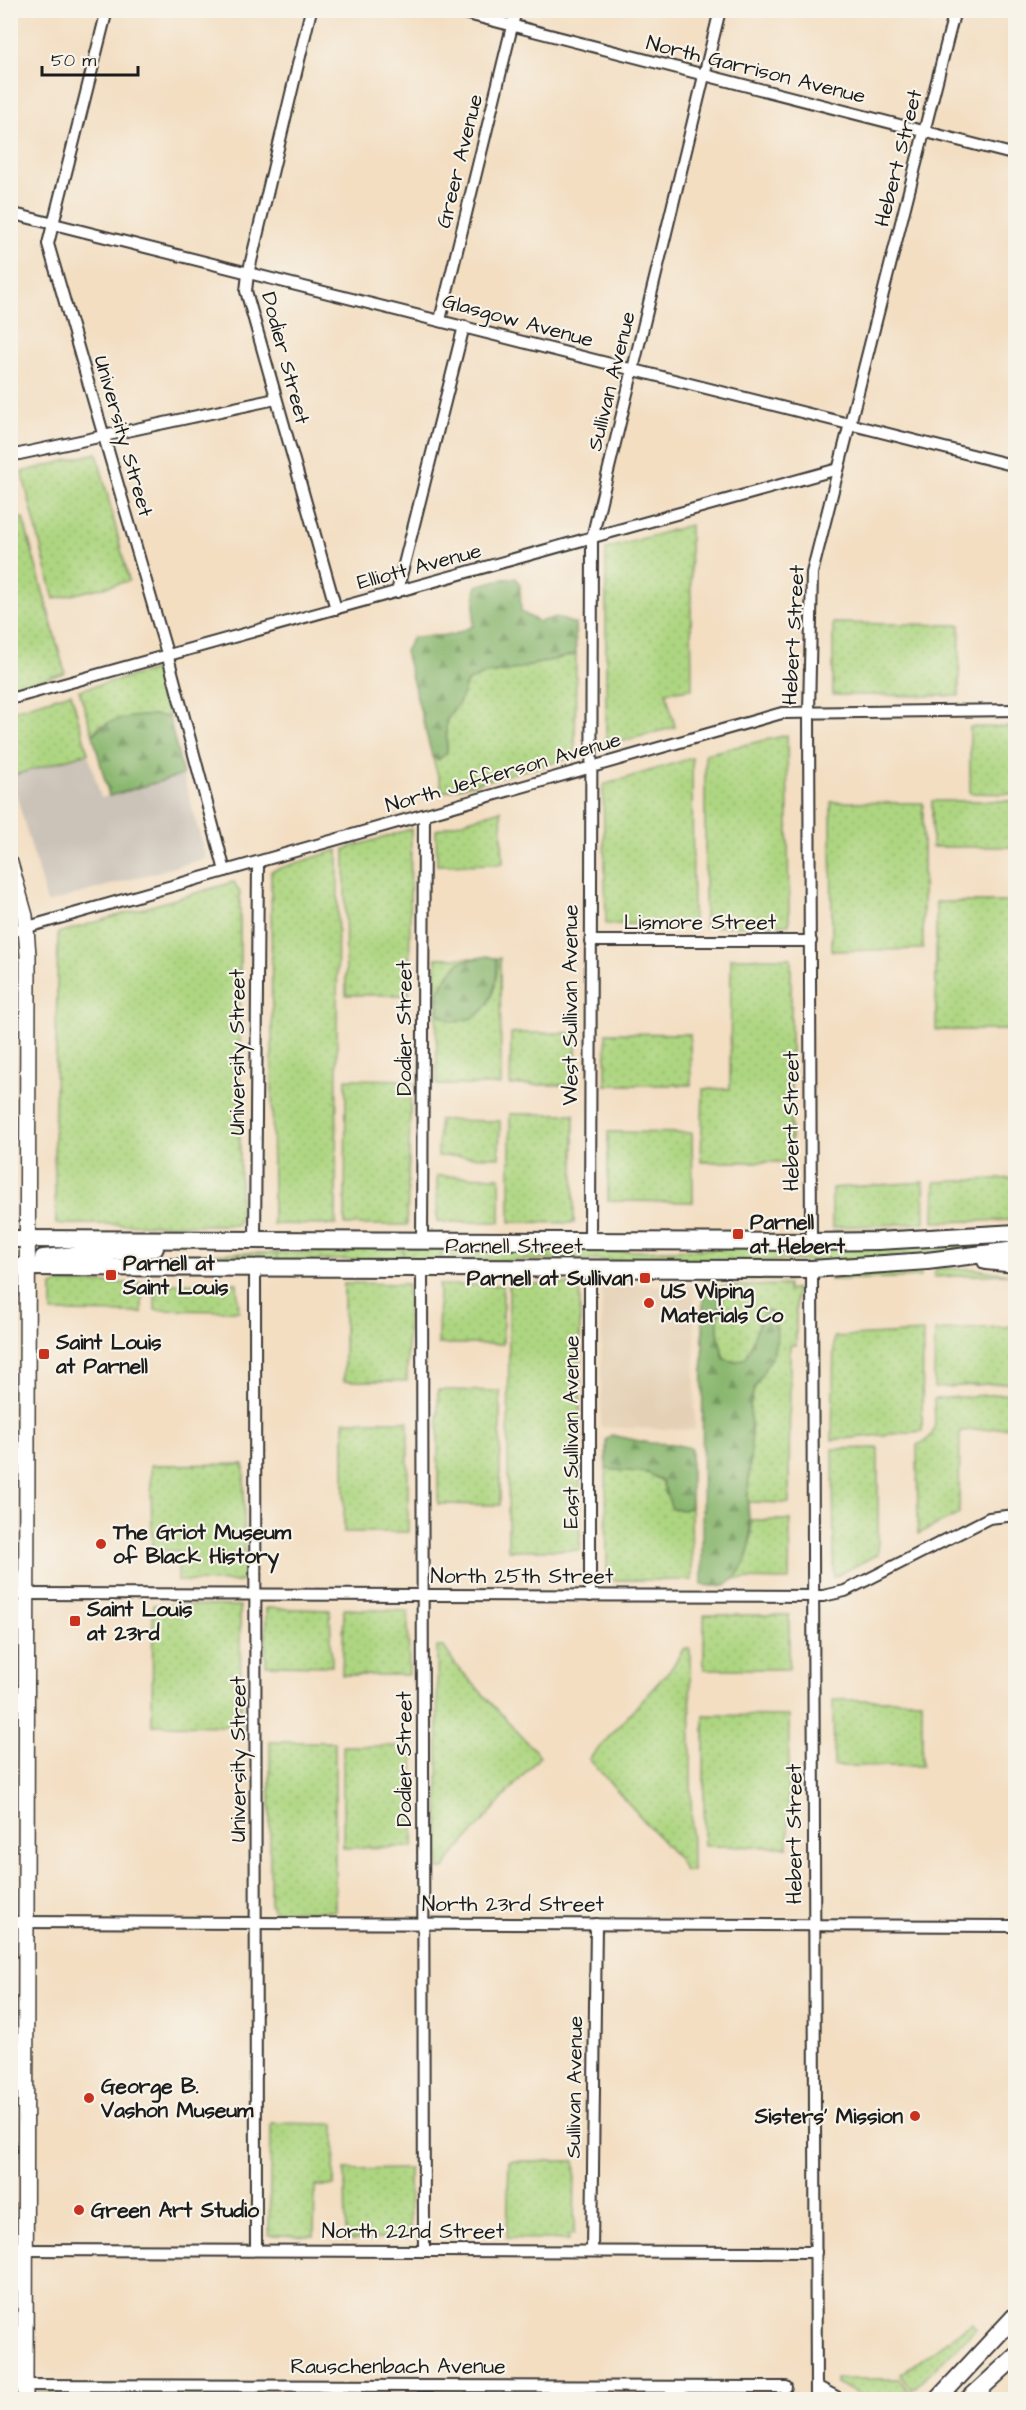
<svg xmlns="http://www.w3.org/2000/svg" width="1026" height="2410" viewBox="0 0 1026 2410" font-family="'Architects Daughter',sans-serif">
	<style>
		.built { fill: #e4d0b4 }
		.industrial { fill: #cbc2b8 }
		.grass { fill: url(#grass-dots); stroke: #65794e; stroke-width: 1.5 }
		.forest { fill: url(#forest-firs); stroke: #536a46; stroke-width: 1.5 }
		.park { fill: url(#park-crowns); stroke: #65794e; stroke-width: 1.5 }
		.garden { fill: url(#garden-furrows); stroke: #65794e; stroke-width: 1.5 }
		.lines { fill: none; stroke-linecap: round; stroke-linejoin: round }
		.street-casing { stroke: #3c3935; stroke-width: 14 }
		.secondary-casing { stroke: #3c3935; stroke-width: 18 }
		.primary-casing { stroke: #3c3935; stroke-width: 20 }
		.street { stroke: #fff; stroke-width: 10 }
		.secondary { stroke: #fff; stroke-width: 15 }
		.primary { stroke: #fff; stroke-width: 16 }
		.poi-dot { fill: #c8321e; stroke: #f7f3e8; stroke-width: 2 }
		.labels { text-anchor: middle; stroke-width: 4.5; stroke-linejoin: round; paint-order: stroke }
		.street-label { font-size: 21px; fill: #1c1c1c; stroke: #f7f3e8 }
		.poi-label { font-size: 21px; font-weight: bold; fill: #1c1c1c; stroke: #f7f3e8; text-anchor: start }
	</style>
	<defs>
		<pattern id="grass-dots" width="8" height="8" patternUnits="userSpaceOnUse" patternTransform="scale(1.5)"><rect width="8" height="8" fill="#aed681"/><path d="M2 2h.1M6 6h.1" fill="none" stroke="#95b76f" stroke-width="1.8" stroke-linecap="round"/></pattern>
		<pattern id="forest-firs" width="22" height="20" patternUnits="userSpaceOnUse" patternTransform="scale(1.5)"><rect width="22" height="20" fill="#8ab76f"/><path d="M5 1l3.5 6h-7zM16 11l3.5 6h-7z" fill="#70945a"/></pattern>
		<pattern id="park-crowns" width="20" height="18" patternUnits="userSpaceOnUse" patternTransform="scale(1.5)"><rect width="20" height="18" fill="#aed681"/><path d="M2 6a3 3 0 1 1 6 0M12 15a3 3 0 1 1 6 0" fill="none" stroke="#95b76f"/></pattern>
		<pattern id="garden-furrows" width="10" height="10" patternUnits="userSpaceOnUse" patternTransform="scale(1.5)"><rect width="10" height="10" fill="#aed681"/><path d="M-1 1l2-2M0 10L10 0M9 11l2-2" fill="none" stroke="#95b76f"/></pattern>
	</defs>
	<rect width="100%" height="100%" fill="#f7f3e8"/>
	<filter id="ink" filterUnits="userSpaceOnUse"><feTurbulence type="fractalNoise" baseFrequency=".0167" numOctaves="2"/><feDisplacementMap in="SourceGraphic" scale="12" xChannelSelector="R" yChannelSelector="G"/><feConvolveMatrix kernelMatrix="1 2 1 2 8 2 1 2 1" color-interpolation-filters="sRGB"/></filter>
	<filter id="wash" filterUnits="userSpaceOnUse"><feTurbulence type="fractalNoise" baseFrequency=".008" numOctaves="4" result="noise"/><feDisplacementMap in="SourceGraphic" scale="24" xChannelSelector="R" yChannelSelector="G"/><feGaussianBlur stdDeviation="1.35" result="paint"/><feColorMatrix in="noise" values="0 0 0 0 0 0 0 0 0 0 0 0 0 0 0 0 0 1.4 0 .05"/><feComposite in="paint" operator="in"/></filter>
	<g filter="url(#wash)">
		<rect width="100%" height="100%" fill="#f3dec2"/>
		<path class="built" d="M602,1285H694L695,1430L601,1427Z"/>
		<path class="industrial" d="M88,753L101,798L183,775L206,858L47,903L11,776Z"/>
		<g class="grass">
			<path d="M97,453L129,581L54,599L22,472Z"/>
			<path d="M23,518L65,673L11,688V521Z"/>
			<path d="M690,525L692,689L666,692L675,727L609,745L606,742V549Z"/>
			<path d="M833,623L960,625L959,696L833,695Z"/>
			<path d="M576,654L575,757L443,792L432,756L438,760L447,753L446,721L459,703L467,682L486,674L513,670Z"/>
			<path d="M155,670L169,717L154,715L99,726L93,735L79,690Z"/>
			<path d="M71,693L88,753L11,776V711Z"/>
			<path d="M970,727H1015V794L970,793Z"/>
			<path d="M787,735L789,924L705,927V754Z"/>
			<path d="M692,758L693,925L606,924L603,785Z"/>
			<rect x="932" y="801" width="83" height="46"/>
			<path d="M831,802L923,803V949L832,951Z"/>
			<path d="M501,810L503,864L437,865L436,830Z"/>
			<path d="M411,829L409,995H346L345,849Z"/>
			<path d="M338,850L336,1225L273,1224L271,871Z"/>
			<path d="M234,882L240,893V1216L238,1225L56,1224L54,1145L58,933Z"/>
			<rect x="936" y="902" width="79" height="128"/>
			<path d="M436,958H500L501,1085H437Z"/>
			<path d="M731,958H791V1162H701L703,1089H730Z"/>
			<path d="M511,1033H576V1085H510Z"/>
			<path d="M606,1033L690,1034L691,1085H606Z"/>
			<path d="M346,1079L411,1080L407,1225H345Z"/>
			<path d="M510,1114H574V1223L510,1222Z"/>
			<path d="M439,1120L500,1121L499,1157L438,1156Z"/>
			<path d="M608,1132L692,1133L693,1202L608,1201Z"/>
			<path d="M437,1176L500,1177V1222H437Z"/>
			<path d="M1015,1178V1220L934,1222L935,1182Z"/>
			<path d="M924,1182L925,1223L832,1227V1188Z"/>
			<path d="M923,1228L918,1231L842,1234L832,1231Z"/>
			<path d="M1016,1239L1015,1246L831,1261L441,1260V1247L562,1248L605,1252Z"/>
			<path d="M373,1247H403V1259L277,1261V1253H307Z"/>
			<path d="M239,1253V1261H145V1256Z"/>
			<path d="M940,1268L975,1269L1008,1274L933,1277L936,1269Z"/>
			<path d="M917,1270L920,1271L921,1277L829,1280L840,1275Z"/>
			<path d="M781,1276L791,1280H704L709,1277Z"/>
			<path d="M60,1283H142V1313L52,1312V1286Z"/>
			<path d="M237,1283L239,1311L155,1310V1284Z"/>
			<path d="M344,1283L408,1284L407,1381H344Z"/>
			<path d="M509,1284H578L580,1294V1550H508Z"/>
			<path d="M439,1285H503V1344H438Z"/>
			<path d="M788,1285V1291L796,1289V1345H790L789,1503L748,1502L751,1430L750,1407L755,1385L774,1352L735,1362L724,1359C718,1335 714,1320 723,1297L718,1288L710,1287Z"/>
			<path d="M1015,1326V1382L934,1388L935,1331Z"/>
			<path d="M923,1332L922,1431L832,1440L834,1337Z"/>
			<path d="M438,1390L500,1391V1505L438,1504Z"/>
			<path d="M1015,1393V1427L960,1431L959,1514L918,1534L917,1445C941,1436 934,1422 934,1399Z"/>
			<rect x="344" y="1421" width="64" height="111"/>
			<path d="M878,1448V1554L834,1577L833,1449Z"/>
			<path d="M244,1464V1579L239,1582L178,1581V1551L152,1550L151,1465Z"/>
			<path d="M606,1469L648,1473L662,1481L666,1495L684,1510L691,1507L692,1580H607Z"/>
			<path d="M751,1520H790L789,1580L734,1579C749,1558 752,1546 751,1520Z"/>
			<path d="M153,1605L240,1606L241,1726L152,1725Z"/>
			<path d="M266,1608L330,1610L332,1666L266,1665Z"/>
			<path d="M344,1609L408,1611L409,1675H342Z"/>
			<rect x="704" y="1615" width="85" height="54"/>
			<path d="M437,1647H444L455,1664L540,1756L451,1858L445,1869H439Z"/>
			<path d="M683,1649H690L692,1871H685L679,1860L589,1759L673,1666Z"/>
			<path d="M833,1700H922V1766H834Z"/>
			<path d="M704,1715L789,1716L788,1847L704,1846Z"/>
			<path d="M270,1742H335V1911H274L270,1904Z"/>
			<path d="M343,1746H413V1847L343,1848Z"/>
			<path d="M271,2123L335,2124L334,2186H315L314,2236L269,2235Z"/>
			<path d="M509,2161H575L574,2234L569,2235V2240L507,2238Z"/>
			<path d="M409,2169L410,2237L346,2240L345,2170Z"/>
			<path d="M972,2323L976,2329L912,2390L900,2375Z"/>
			<path d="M836,2379H899L910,2393L903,2399H868L836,2383Z"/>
		</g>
		<g class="forest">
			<path d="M516,578L520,585L521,612L539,622L556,617L575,624L576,654L513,670L486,674L467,682L459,703L446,721L447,753L438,760L432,756L405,651L413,637L453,635L473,626L476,586L502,579Z"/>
			<path d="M154,715L169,717L183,775L109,796L93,735C107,716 133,717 154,715Z"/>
			<path d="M487,956L497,959C498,979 493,1009 472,1018C467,1020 459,1021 453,1022L439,1014L438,993L448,975L460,962Z"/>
			<path d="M710,1287L718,1288L723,1297C715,1320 717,1336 724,1359L735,1362L746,1358L764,1310L769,1311C794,1349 752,1371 750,1408C749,1415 751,1423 751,1431C752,1454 748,1477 748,1499C748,1530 757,1546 738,1574C734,1580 728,1585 720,1586C714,1587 707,1585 702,1585L703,1289Z"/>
			<path d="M611,1435L649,1443L672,1444L691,1448V1507L684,1510L672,1509L662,1481L648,1473L606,1469V1440Z"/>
		</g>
		<path class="park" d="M11,2392L784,2394H795L798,2399L11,2400Z"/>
		<g class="garden">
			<path d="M403,1247H441V1260L403,1259Z"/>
			<rect x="239" y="1253" width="38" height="8"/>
		</g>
	</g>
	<g filter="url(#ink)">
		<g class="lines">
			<g class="street-casing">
				<g id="street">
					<path d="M107,10L48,244L168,657L225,871"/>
					<path d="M311,10L248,274L246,291L336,609"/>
					<path d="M452,10L1016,155"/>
					<path d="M10,213L1016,466"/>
					<path d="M440,320L516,10"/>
					<path d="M10,456L276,399"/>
					<path d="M397,592L464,326"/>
					<path d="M10,699L838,469"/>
					<path d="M10,932L782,713L1016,710"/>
					<path d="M590,941H811"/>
					<path d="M422,1241L424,815"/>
					<path d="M255,1242L258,862"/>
					<path d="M590,1242L592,538L720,10"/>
					<path d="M811,1242L809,712L812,573L955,10"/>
					<path d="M255,1268L256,2250"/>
					<path d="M422,1268L424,2251"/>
					<path d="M812,1269L816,2400"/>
					<path d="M10,1594L823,1596L845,1591L989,1518L1016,1515"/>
					<path d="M590,1596V1269"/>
					<path d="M10,1922L1016,1926"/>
					<path d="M10,2250L816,2252"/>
					<path d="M592,2251L596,1924"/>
					<path d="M10,2385L786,2387"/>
					<path d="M816,2386L842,2400"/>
					<path d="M670,2389L691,2400"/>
				</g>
			</g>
			<g class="secondary-casing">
				<path id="secondary" d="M10,863L25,916L28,955L25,2400"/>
			</g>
			<g class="primary-casing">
				<g id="primary">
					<path d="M10,1239L811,1242L878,1241L1016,1233"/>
					<path d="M43,1258L155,1248"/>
					<path d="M986,1261L1016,1264"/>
					<path d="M10,1267L812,1269L927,1261L1016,1250"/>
					<path d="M937,2400L1016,2315"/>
					<path d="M968,2400L1016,2356"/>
				</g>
			</g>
			<use href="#street" class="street"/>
			<use href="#secondary" class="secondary"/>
			<use href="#primary" class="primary"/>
		</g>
	</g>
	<g class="poi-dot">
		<rect x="732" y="1228" width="12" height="12" rx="3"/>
		<rect x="105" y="1269" width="12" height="12" rx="3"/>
		<rect x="639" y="1272" width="12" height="12" rx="3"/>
		<circle cx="649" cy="1303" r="6"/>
		<rect x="38" y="1348" width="12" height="12" rx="3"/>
		<circle cx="101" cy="1544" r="6"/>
		<rect x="69" y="1615" width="12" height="12" rx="3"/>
		<circle cx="89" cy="2098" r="6"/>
		<circle cx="915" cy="2116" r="6"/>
		<circle cx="79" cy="2210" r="6"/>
	</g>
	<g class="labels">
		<g class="street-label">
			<text transform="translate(756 69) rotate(14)" y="7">North Garrison Avenue</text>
			<text transform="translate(898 158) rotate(-76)" y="7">Hebert Street</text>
			<text transform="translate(459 161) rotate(-76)" y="7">Greer Avenue</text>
			<text transform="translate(518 320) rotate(15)" y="7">Glasgow Avenue</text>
			<text transform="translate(286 358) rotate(75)" y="7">Dodier Street</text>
			<text transform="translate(611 381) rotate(-76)" y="7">Sullivan Avenue</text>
			<text transform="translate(124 436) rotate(74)" y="7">University Street</text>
			<text transform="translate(419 566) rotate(-15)" y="7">Elliott Avenue</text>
			<text transform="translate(793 635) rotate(-87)" y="7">Hebert Street</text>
			<text transform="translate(503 772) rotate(-16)" y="7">North Jefferson Avenue</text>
			<text x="700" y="929">Lismore Street</text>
			<text transform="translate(570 1005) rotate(-90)" y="7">West Sullivan Avenue</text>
			<text transform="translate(404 1028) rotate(-90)" y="7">Dodier Street</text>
			<text transform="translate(237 1052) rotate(-90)" y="7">University Street</text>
			<text transform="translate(791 1121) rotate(-90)" y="7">Hebert Street</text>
			<text x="514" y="1253">Parnell Street</text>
			<text transform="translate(571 1432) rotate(-90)" y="7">East Sullivan Avenue</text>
			<text x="522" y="1583">North 25th Street</text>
			<text transform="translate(238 1759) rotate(-90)" y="7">University Street</text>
			<text transform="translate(404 1759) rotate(-90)" y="7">Dodier Street</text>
			<text transform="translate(794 1834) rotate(-90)" y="7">Hebert Street</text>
			<text x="513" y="1911">North 23rd Street</text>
			<text transform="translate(574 2087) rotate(-89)" y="7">Sullivan Avenue</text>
			<text x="413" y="2238">North 22nd Street</text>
			<text x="398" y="2373">Rauschenbach Avenue</text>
		</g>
		<g class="poi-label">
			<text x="750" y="1229">Parnell<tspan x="750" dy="24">at Hebert</tspan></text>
			<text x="123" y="1270">Parnell at<tspan x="123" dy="24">Saint Louis</tspan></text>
			<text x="633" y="1285" text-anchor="end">Parnell at Sullivan</text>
			<text x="661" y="1298">US Wiping<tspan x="661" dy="24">Materials Co</tspan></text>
			<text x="56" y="1349">Saint Louis<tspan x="56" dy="24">at Parnell</tspan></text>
			<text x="113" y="1539">The Griot Museum<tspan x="113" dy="24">of Black History</tspan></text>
			<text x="87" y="1616">Saint Louis<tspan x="87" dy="24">at 23rd</tspan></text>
			<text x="101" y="2093">George B.<tspan x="101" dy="24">Vashon Museum</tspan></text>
			<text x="903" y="2123" text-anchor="end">Sisters' Mission</text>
			<text x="91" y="2217">Green Art Studio</text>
		</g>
	</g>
	<rect width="1026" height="2410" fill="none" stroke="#f7f3e8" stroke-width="36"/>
	<path d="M42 66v9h96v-9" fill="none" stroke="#1c1c1c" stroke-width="3"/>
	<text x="51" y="66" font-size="18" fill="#1c1c1c" stroke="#f7f3e8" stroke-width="4.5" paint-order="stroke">50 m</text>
</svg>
